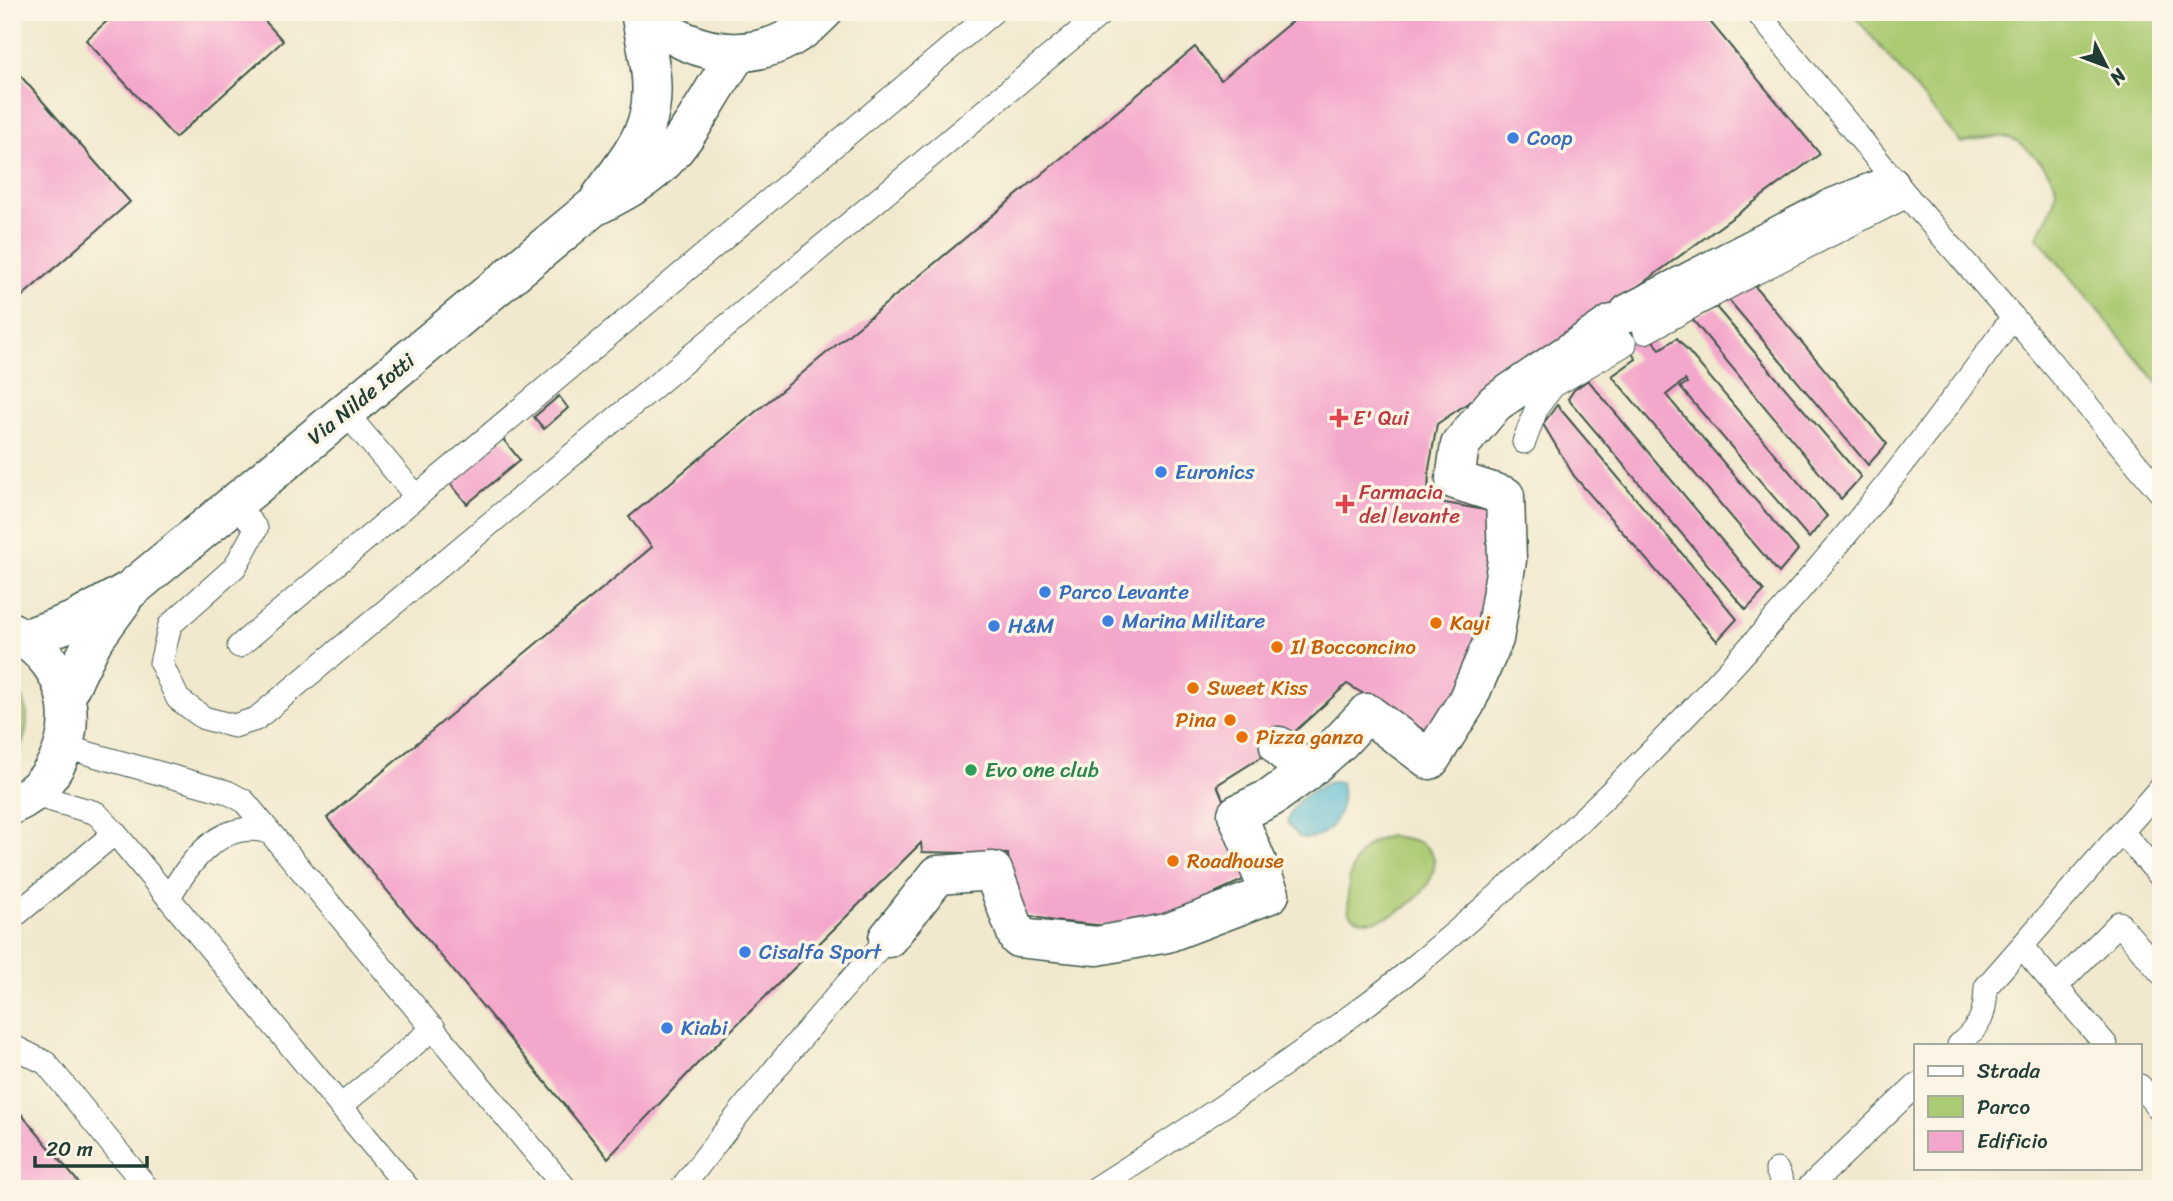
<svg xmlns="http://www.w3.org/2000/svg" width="2173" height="1201" viewBox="0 0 2173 1201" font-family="Sriracha,sans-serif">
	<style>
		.green { fill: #abcb73; stroke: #658454; stroke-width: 2 }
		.water { fill: #51b7cf; stroke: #387a82; stroke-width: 2 }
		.building { fill: #f4a7cc }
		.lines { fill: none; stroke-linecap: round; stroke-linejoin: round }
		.lane-casing { stroke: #3e574b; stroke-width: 25 }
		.street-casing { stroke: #3e574b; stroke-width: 41 }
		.lane { stroke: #fff; stroke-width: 23 }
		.street { stroke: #fff; stroke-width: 38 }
		.shop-dot { fill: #3f7fe0; stroke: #fcf5e5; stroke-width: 2.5 }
		.health-dot { fill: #e0444e; stroke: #fcf5e5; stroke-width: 2.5 }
		.food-dot { fill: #e8710a; stroke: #fcf5e5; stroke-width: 2.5 }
		.leisure-dot { fill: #2e9e5b; stroke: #fcf5e5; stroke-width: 2.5 }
		.labels { text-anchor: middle; stroke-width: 7; stroke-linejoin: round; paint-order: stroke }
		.shop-label { font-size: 21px; fill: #366cbe; stroke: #fcf5e5; text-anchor: start }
		.street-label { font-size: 21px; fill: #1f3d34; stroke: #fcf5e5 }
		.health-label { font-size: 21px; fill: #be3a42; stroke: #fcf5e5; text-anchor: start }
		.food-label { font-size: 21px; fill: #c56008; stroke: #fcf5e5; text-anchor: start }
		.leisure-label { font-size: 21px; fill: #27864d; stroke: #fcf5e5; text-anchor: start }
	</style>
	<rect width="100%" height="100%" fill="#fcf5e5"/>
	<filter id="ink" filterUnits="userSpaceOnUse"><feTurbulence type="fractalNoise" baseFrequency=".0143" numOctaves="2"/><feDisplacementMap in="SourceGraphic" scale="14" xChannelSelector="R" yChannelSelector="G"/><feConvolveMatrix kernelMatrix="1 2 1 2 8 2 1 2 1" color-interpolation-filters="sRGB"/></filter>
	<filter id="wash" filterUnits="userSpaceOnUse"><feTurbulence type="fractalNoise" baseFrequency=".00686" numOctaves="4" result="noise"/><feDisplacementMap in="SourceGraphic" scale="28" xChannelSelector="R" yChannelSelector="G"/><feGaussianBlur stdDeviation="1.57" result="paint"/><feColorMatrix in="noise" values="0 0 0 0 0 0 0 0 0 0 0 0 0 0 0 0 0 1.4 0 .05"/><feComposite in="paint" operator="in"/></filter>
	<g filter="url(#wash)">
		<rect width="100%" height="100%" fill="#f1e9ce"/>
		<g class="green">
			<path d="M1851,12H2161V387L2037,237C2044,223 2055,206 2056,190C2056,182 2049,172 2044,166C2012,131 2007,134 1961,143Z"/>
			<path d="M12,683C34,705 30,738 12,760Z"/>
			<path d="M1390,836C1401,838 1413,838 1422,844C1466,870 1381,945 1349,913C1345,879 1353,843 1390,836Z"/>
		</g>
		<path class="water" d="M1331,782H1341C1348,808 1329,845 1299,837L1287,823C1293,800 1309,791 1331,782Z"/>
		<g id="blocks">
			<g class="building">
				<path d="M117,12H257L283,41L175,138L86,40Z"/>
				<path d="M1303,12H1702L1820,154L1618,301L1660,349L1677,338L1827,516L1809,538L1680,387L1687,383L1685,380L1666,395L1798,550L1779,573L1612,376L1636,359L1601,312L1437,424L1429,469L1428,500L1496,512V558L1460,701L1427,732L1347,684L1279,746L1217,785L1254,875L1216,892L1218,900L1169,917L1107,926L1054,921L1013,912L1008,854L922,852L921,843L698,1063L608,1158L327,818L652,547L629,517L1195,47L1221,80Z"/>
				<path d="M12,66L130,202L12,305Z"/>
				<path d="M1753,284L1887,444L1868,465L1728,299Z"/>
				<path d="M1716,307L1861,477L1841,499L1692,319Z"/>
				<path d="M1588,380L1764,591L1746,610L1568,399L1574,390Z"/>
				<path d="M559,396L568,408L544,429L534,417Z"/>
				<path d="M1557,405L1737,619L1717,641L1574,476L1543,424Z"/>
				<path d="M503,439L520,460L467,504L450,483Z"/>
				<path d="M12,1103L84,1189H12Z"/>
			</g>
		</g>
	</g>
	<g filter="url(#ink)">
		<use href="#blocks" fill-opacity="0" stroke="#3e574b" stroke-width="2"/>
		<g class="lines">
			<g class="lane-casing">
				<g id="lane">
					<path d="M1757,12L1907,196L2013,317"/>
					<path d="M1645,332L1747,277L1907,196"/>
					<path d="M345,412L417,497"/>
					<path d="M1524,442L1537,407L1553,386L1625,344"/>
					<path d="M235,503L256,529L235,567L170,625L161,663L178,699L204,718L234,726L256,719L1103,12"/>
					<path d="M239,646L993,12"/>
					<path d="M65,747L227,792L244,801L566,1189"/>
					<path d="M31,794L96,813L115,833L409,1189"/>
					<path d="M2122,832L2161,877"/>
					<path d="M169,897C190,861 221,818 269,832"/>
					<path d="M12,918L115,833"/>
					<path d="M2022,947L2106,1045"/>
					<path d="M2056,987L2119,923L2161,973"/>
					<path d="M1959,1045C1981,1025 1985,1016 1986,987L2161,787"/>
					<path d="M12,1046L46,1063L148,1189"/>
					<path d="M2140,1086L2161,1111"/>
					<path d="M341,1106L434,1028"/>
					<path d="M1777,1170L1785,1189"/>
					<path d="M681,1189C746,1102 815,1019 888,938"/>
					<path d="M1095,1189C1183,1133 1271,1076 1355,1013C1402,979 1445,941 1489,903C1689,732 1860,530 2013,317L2161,493"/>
					<path d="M1807,1189L1916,1085"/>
				</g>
			</g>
			<g class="street-casing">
				<g id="street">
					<path d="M642,12C696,63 770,68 823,12"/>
					<path d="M600,198C616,175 637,151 646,125C659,89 646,48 640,12"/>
					<path d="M1629,313L1830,209L1890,185"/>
					<path d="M12,632C27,640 40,649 50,663C85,710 66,782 12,805"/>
					<path d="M24,639L76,620L130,590L592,208C619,194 648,180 668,157C696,126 714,86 738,53"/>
					<path d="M66,695L93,641L122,601"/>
					<path d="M1279,746L1305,773L1340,742L1367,713L1430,760L1466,703L1494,639L1507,560L1505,496L1455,480L1460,445L1495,403L1612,324"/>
					<path d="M888,938L938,875L993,871L1018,938L1097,946L1167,933L1270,894L1237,814L1272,797L1305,773"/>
				</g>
			</g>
			<use href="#lane" class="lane"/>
			<use href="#street" class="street"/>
		</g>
	</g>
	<g class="shop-dot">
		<circle cx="1513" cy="138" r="7"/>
		<circle cx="1161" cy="472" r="7"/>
		<circle cx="1045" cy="592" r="7"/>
		<circle cx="1108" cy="621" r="7"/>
		<circle cx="994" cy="626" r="7"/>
		<circle cx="745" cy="952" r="7"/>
		<circle cx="667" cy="1028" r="7"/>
	</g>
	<g class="health-dot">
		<path d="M1335.5 407.5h7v7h7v7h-7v7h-7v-7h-7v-7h7z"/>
		<path d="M1341.5 493.5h7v7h7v7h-7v7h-7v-7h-7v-7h7z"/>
	</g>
	<g class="food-dot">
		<circle cx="1436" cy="623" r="7"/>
		<circle cx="1277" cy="647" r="7"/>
		<circle cx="1193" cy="688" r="7"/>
		<circle cx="1230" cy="720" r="7"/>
		<circle cx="1242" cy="737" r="7"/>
		<circle cx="1173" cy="861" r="7"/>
	</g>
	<circle class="leisure-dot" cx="971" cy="770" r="7"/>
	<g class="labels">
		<g class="shop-label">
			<text x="1527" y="145">Coop</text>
			<text x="1175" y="479">Euronics</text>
			<text x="1059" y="599">Parco Levante</text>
			<text x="1122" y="628">Marina Militare</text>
			<text x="1008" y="633">H&amp;M</text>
			<text x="759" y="959">Cisalfa Sport</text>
			<text x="681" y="1035">Kiabi</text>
		</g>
		<g class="street-label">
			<text transform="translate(361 399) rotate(-39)" y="7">Via Nilde Iotti</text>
		</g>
		<g class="health-label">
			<text x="1353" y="425">E' Qui</text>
			<text x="1359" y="499">Farmacia<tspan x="1359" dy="24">del levante</tspan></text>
		</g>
		<g class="food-label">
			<text x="1450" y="630">Kayi</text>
			<text x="1291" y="654">Il Bocconcino</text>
			<text x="1207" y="695">Sweet Kiss</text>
			<text x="1216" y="727" text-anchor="end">Pina</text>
			<text x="1256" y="744">Pizza ganza</text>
			<text x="1187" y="868">Roadhouse</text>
		</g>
		<g class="leisure-label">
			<text x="985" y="777">Evo one club</text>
		</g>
	</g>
	<rect width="2173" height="1201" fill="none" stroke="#fcf5e5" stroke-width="42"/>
	<rect x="1914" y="1044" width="228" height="126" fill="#fcf5e5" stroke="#a4ab9e" stroke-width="2"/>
	<rect x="1928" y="1066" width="35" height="10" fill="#ffffff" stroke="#a4ab9e" stroke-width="2"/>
	<text x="1977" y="1078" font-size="21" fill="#1f3d34">Strada</text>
	<rect x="1928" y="1096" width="35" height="21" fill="#abcb73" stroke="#a4ab9e" stroke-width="2"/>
	<text x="1977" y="1114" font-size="21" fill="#1f3d34">Parco</text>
	<rect x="1928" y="1131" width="35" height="21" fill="#f4a7cc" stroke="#a4ab9e" stroke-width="2"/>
	<text x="1977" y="1148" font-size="21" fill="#1f3d34">Edificio</text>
	<g transform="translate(2106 66) rotate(132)" stroke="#fcf5e5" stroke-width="5" paint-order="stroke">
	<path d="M0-5L12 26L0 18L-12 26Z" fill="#1f3d34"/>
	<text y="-10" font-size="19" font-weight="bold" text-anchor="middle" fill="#1f3d34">N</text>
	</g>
	<path d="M35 1156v10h112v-10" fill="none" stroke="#1f3d34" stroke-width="3.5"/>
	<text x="46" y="1156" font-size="21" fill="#1f3d34" stroke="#fcf5e5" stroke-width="5" paint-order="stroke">20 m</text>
</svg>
